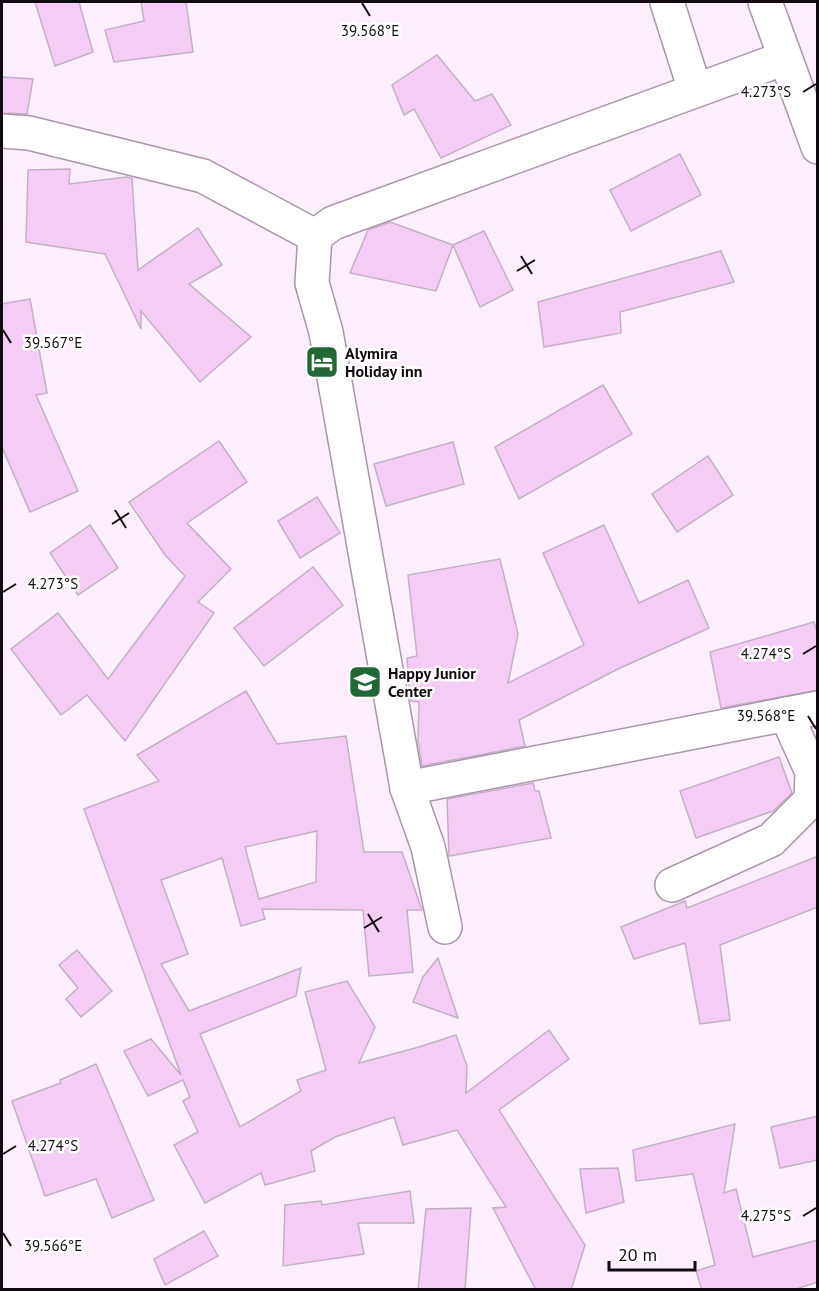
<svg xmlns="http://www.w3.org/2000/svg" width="819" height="1291" viewBox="0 0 819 1291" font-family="'PT Sans',sans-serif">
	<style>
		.building { fill: #f5ccf6; stroke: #c5afc6; stroke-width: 1.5; fill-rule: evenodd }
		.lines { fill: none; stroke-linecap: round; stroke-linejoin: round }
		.minor-casing { stroke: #ab95ac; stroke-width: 36 }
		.highway-casing { stroke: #ab95ac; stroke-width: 36 }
		.minor { stroke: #fff; stroke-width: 33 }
		.highway { stroke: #fff; stroke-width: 33 }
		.ticks { fill: none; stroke: #110a11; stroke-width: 2 }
		.labels { text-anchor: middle; stroke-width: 5; stroke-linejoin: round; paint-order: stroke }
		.poi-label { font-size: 16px; font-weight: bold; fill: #110a11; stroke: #fff; text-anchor: start }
		.ticks-label { font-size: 15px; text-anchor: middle; fill: #110a11; stroke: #fff; stroke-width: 5; stroke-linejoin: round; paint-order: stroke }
	</style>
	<rect width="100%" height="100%" fill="#fceefc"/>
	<g class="building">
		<path d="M35,2H79L93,52L55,66Z"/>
		<path d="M141,2H186L193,52L114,62L105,30L144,21Z"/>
		<path d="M437,55L475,101L492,94L511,125L441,158L414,109L404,115L392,85Z"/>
		<path d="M2,77L33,79L27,114L2,113Z"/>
		<path d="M680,154L701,195L631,231L610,190Z"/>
		<path d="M70,169L69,184L127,177L132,178L138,270L198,228L222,265L189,284L251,337L200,382L141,311V329L105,254L26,242L28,170Z"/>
		<path d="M390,222L453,245L436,291L350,273L368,230Z"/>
		<path d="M484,231L513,290L480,307L453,245Z"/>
		<path d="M721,251L734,282L620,312L621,333L544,347L538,302Z"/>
		<path d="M30,299L47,393L36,395L78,491L30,512L2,447V304Z"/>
		<path d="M603,385L632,434L519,499L495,447Z"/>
		<path d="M219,441L247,482L187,523L231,569L198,602L214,613L125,741L87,695L61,715L11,649L58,613L108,679L185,576L165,555L129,502Z"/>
		<path d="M453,442L464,484L386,506L374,464Z"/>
		<path d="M708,456L733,495L677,532L652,494Z"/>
		<path d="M317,497L340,533L300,558L278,521Z"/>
		<path d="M90,525L118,568L78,595L50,553Z"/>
		<path d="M604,525L639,603L688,580L709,628L618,669L519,720L525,746L422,766L418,741L419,702L411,701L410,698L407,658L417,656L408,575L500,559L518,634L508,683L584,645L543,553Z"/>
		<path d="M313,567L343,605L264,666L234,628Z"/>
		<path d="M814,622L818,634V690L721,708L710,652Z"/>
		<path d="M246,691L277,744L346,736L364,852H402L422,910H407L413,972L369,976L363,910L262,909L265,919L241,926L222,858L161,880L188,954L161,964L189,1011L301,968L296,996L200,1034L240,1127L301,1091L297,1080L326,1070L305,992L347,981L375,1027L359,1063L419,1047L456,1035L467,1066L466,1093L549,1030L569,1059L499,1110L585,1245L571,1290H536L493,1208L506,1207L457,1130L403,1145L394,1117L335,1137L311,1151L315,1171L265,1185L261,1173L205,1203L174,1145L198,1132L183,1101L190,1097L183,1080L148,1096L124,1051L151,1039L181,1075L84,809L159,781L137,755ZM317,831L316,882L259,899L245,847Z"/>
		<path d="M779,757L792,793L773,811L696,838L680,791Z"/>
		<path d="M533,783L535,791H539L551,838L449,856L447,799Z"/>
		<path d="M818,856V907L720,945L730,1020L700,1024L685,943L634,959L621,927L685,901L687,908Z"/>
		<path d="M77,950L112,991L81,1017L66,999L78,988L59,965Z"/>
		<path d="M438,958L458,1018L413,1002L423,977Z"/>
		<path d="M96,1064L154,1200L112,1218L96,1179L45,1196L12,1101L61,1083L60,1080Z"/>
		<path d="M818,1116V1160L780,1168L771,1127Z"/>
		<path d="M735,1124L724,1193L736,1189L753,1257L818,1240V1282L793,1290H702L696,1271L715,1265L693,1174L636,1181L633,1150Z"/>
		<path d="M618,1168L624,1202L586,1213L580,1169Z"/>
		<path d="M410,1191L414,1223H358L364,1254L283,1266L285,1205L321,1201L322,1205Z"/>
		<path d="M471,1208L465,1290H418L426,1209Z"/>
		<path d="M204,1231L218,1256L165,1285L154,1259Z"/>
	</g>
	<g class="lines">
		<g class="minor-casing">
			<g id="minor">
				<path d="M667,2L695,90"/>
				<path d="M2,131L29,133L203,176L315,236"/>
				<path d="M407,788L818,708"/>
				<path d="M672,885L771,840L811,800L812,772L786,714"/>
				<path d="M445,927L428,847L407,788L326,332L312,283L315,236L333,223L785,58"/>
			</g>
		</g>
		<g class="highway-casing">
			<path id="highway" d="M765,2L818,147"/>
		</g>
		<use href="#minor" class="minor"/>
		<use href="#highway" class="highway"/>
	</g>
	<path class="ticks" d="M362,3L370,16M803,92L816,84M521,256L532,274M517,271L535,260M3,330L11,343M115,510L126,528M112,524L129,513M3,592L16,584M803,654L816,646M808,716L816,729M368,914L379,932M364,928L382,917M3,1154L16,1146M803,1216L816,1208M3,1233L11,1246"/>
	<defs>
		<g id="hotel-square" transform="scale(1.725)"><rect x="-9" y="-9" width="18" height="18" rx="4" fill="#216834" stroke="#fff"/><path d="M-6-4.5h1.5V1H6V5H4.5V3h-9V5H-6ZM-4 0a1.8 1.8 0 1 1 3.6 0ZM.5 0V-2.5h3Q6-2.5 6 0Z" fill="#fff"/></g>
		<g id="school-square" transform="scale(1.725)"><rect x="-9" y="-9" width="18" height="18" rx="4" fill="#216834" stroke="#fff"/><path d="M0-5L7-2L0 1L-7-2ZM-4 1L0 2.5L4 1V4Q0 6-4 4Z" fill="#fff"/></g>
	</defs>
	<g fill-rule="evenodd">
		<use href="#hotel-square" x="322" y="362"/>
		<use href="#school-square" x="365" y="682"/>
	</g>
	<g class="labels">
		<g class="poi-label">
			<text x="345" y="359">Alymira<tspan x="345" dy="18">Holiday inn</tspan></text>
			<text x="388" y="679">Happy Junior<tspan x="388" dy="18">Center</tspan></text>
		</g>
	</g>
	<g class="ticks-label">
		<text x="370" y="36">39.568°E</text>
		<text x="766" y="97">4.273°S</text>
		<text x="53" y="348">39.567°E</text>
		<text x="53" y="589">4.273°S</text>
		<text x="766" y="659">4.274°S</text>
		<text x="766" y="721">39.568°E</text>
		<text x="53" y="1151">4.274°S</text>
		<text x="766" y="1221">4.275°S</text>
		<text x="53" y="1251">39.566°E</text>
	</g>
	<rect width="819" height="1291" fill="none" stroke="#110a11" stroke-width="6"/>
	<path d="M609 1261v9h86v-9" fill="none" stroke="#110a11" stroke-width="3"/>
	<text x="618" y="1261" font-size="18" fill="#110a11" stroke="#ffffff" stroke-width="4.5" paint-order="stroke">20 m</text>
</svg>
